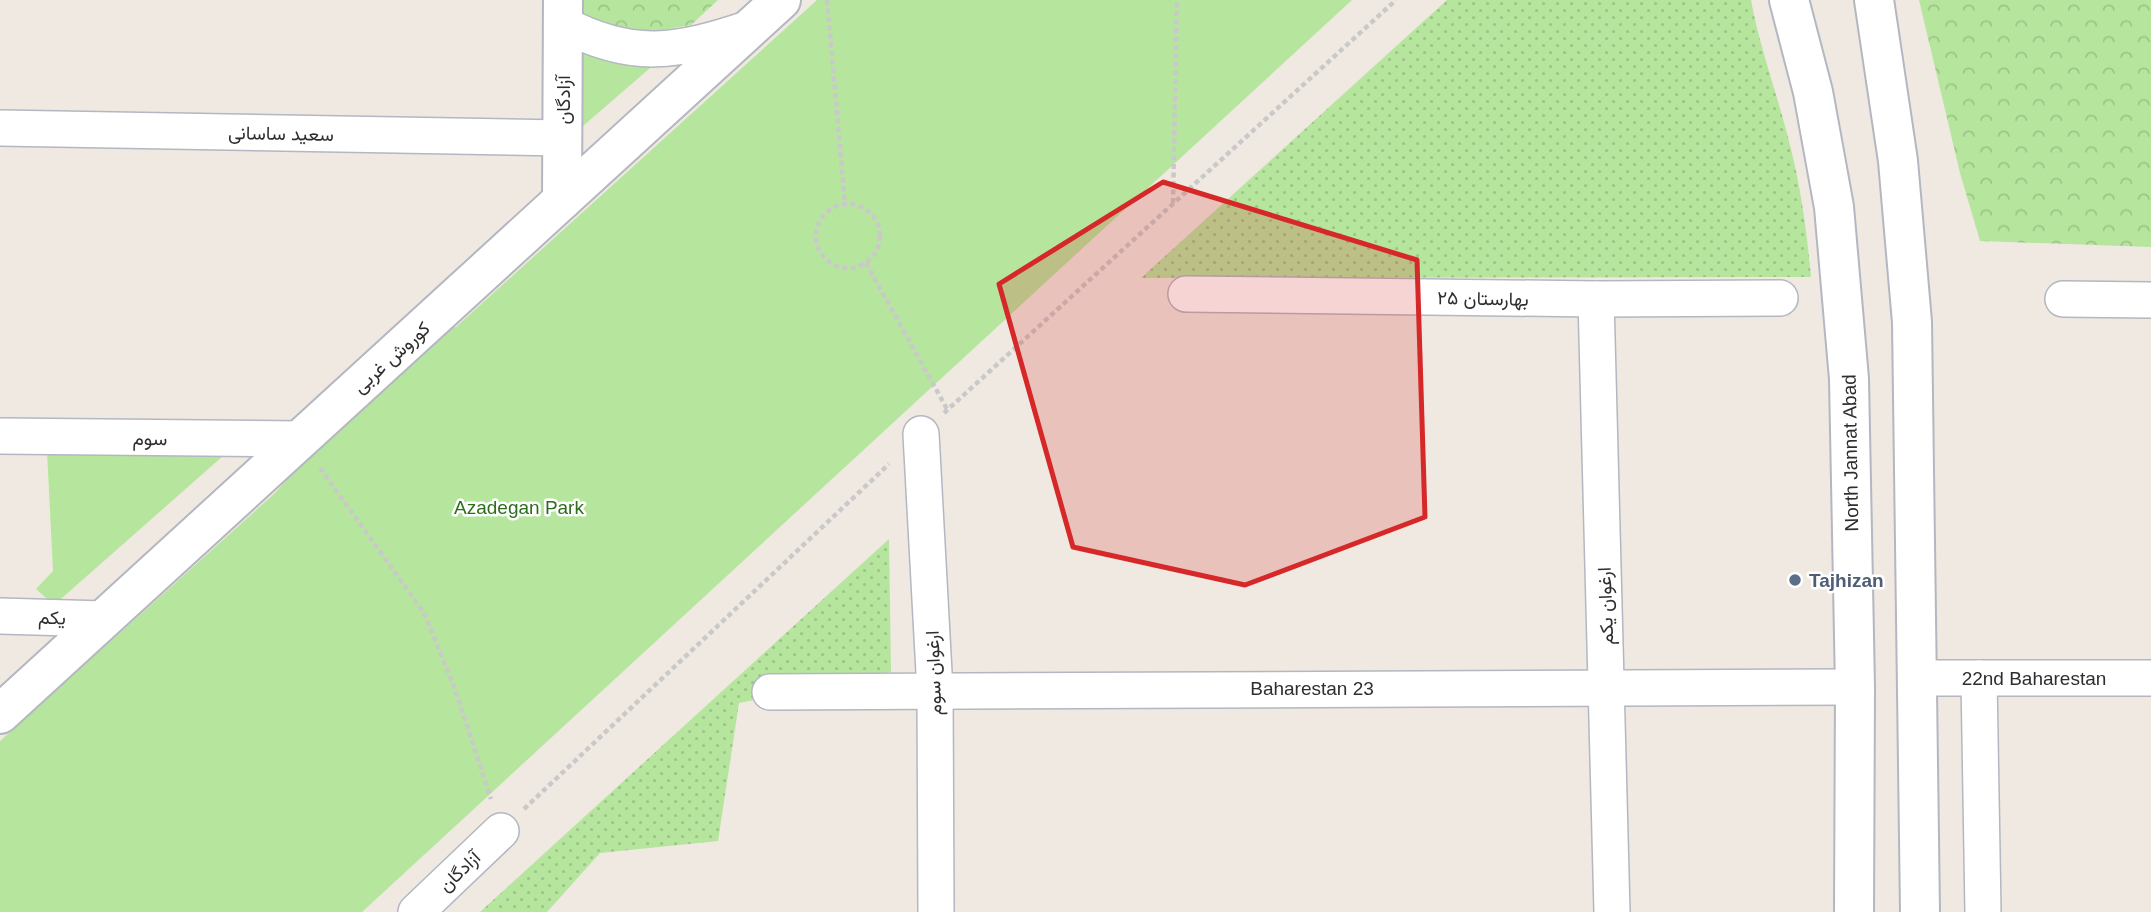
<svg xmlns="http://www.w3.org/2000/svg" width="2151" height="912" viewBox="0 0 2151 912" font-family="Helvetica,Vazirmatn,sans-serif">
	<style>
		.forest { fill: url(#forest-crowns) }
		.park { fill: url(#park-dots) }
		.garden { fill: #b6e59e }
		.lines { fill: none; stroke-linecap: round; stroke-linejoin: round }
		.street-casing { stroke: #b4b7c1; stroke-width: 38 }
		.secondary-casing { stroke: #b4b7c1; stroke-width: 42 }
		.path { stroke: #c9c9c9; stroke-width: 4.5; stroke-dasharray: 5 3.5; stroke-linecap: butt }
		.street { stroke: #fff; stroke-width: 35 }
		.secondary { stroke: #fff; stroke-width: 38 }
		.marked { fill: #d62828; fill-opacity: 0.2; stroke: #d62828; stroke-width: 5; stroke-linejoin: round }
		.service-dot { fill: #5c6f8a; stroke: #fff; stroke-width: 2.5 }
		.labels { text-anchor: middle; stroke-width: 5; stroke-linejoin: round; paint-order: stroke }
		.street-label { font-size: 19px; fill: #2e2e2e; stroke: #fff }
		.park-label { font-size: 19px; fill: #2c6e1b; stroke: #fff }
		.service-label { font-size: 19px; font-weight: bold; fill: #4e5e75; stroke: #fff; text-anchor: start }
	</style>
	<defs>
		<pattern id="forest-crowns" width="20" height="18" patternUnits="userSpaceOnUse" patternTransform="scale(1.75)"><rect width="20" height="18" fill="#b6e59e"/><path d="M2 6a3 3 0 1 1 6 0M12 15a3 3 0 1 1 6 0" fill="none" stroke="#9dc588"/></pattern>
		<pattern id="park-dots" width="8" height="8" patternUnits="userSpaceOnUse" patternTransform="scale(1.75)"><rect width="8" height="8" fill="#b6e59e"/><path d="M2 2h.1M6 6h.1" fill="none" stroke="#9dc588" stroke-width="1.8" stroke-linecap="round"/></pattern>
	</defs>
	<rect width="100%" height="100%" fill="#efe9e1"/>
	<g class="forest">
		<path d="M577,0H718L691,25L651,32L588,28Z"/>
		<path d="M1919,0H2151V247L1980,241L1960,173Z"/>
	</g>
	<g class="park">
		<path d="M1447,0H1751C1760,49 1778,96 1790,145C1801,188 1807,233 1811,277L1141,278Z"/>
		<path d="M889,539L891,672L739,703L718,841L600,853L547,912H480Z"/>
	</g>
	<g class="garden">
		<path d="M817,0H1352L362,912H0V741L275,493L418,332L456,327Z"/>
		<path d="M577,42L665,55L583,126Z"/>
		<path d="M47,451L223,456L54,605L36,589L53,571Z"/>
	</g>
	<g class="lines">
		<g class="street-casing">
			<g id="street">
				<path d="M563,24C633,61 678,52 750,28"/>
				<path d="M0,128L562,138"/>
				<path d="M1186,294L1596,299L1780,298"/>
				<path d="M1596,299L1612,912"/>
				<path d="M2063,299L2151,300"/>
				<path d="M921,434L935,691L936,912"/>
				<path d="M0,436L300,439"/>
				<path d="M0,616L104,619"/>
				<path d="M1918,678H2151"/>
				<path d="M1979,678L1983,912"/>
				<path d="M770,692L1855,687"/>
				<path d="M416,912L501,831"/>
			</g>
		</g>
		<g class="secondary-casing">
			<g id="secondary">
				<path d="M1789,0L1813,92L1834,207L1849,379L1855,687L1854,912"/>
				<path d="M1874,0L1898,161L1912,322L1920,912"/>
				<path d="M562,200L563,0"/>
				<path d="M0,714L781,0"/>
			</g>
		</g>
		<g class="path">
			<path d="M827,0L845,204"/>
			<path d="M1173,203L1177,0"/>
			<circle cx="848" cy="236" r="32"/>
			<path d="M866,263L947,409"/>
			<path d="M944,413L1396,0"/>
			<path d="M320,468L424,613L455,689L491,799"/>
			<path d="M524,809L889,464"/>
		</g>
		<use href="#street" class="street"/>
		<use href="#secondary" class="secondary"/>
	</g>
	<path class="marked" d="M1163,182L1417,260L1425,517L1245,585L1073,547L999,284Z"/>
	<circle class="service-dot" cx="1795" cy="580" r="7"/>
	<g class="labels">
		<g class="street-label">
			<text transform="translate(563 100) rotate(-90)" y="7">آزادگان</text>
			<text transform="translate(281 133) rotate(1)" y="7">سعید ساسانی</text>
			<text transform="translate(1483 298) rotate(1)" y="7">بهارستان ۲۵</text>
			<text transform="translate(391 357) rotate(-42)" y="7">کوروش غربی</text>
			<text transform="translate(150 438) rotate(1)" y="7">سوم</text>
			<text transform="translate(1850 453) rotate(-91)" y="7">North Jannat Abad</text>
			<text transform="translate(1605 606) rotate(-92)" y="7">ارغوان یکم</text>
			<text transform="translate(52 617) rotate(2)" y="7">یکم</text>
			<text transform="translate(933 673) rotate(-92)" y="7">ارغوان سوم</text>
			<text x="2034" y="685">22nd Baharestan</text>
			<text x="1312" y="695">Baharestan 23</text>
			<text transform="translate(459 871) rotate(-44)" y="7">آزادگان</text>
		</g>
		<g class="park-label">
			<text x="519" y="514">Azadegan Park</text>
		</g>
		<g class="service-label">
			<text x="1809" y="587">Tajhizan</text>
		</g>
	</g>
</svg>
